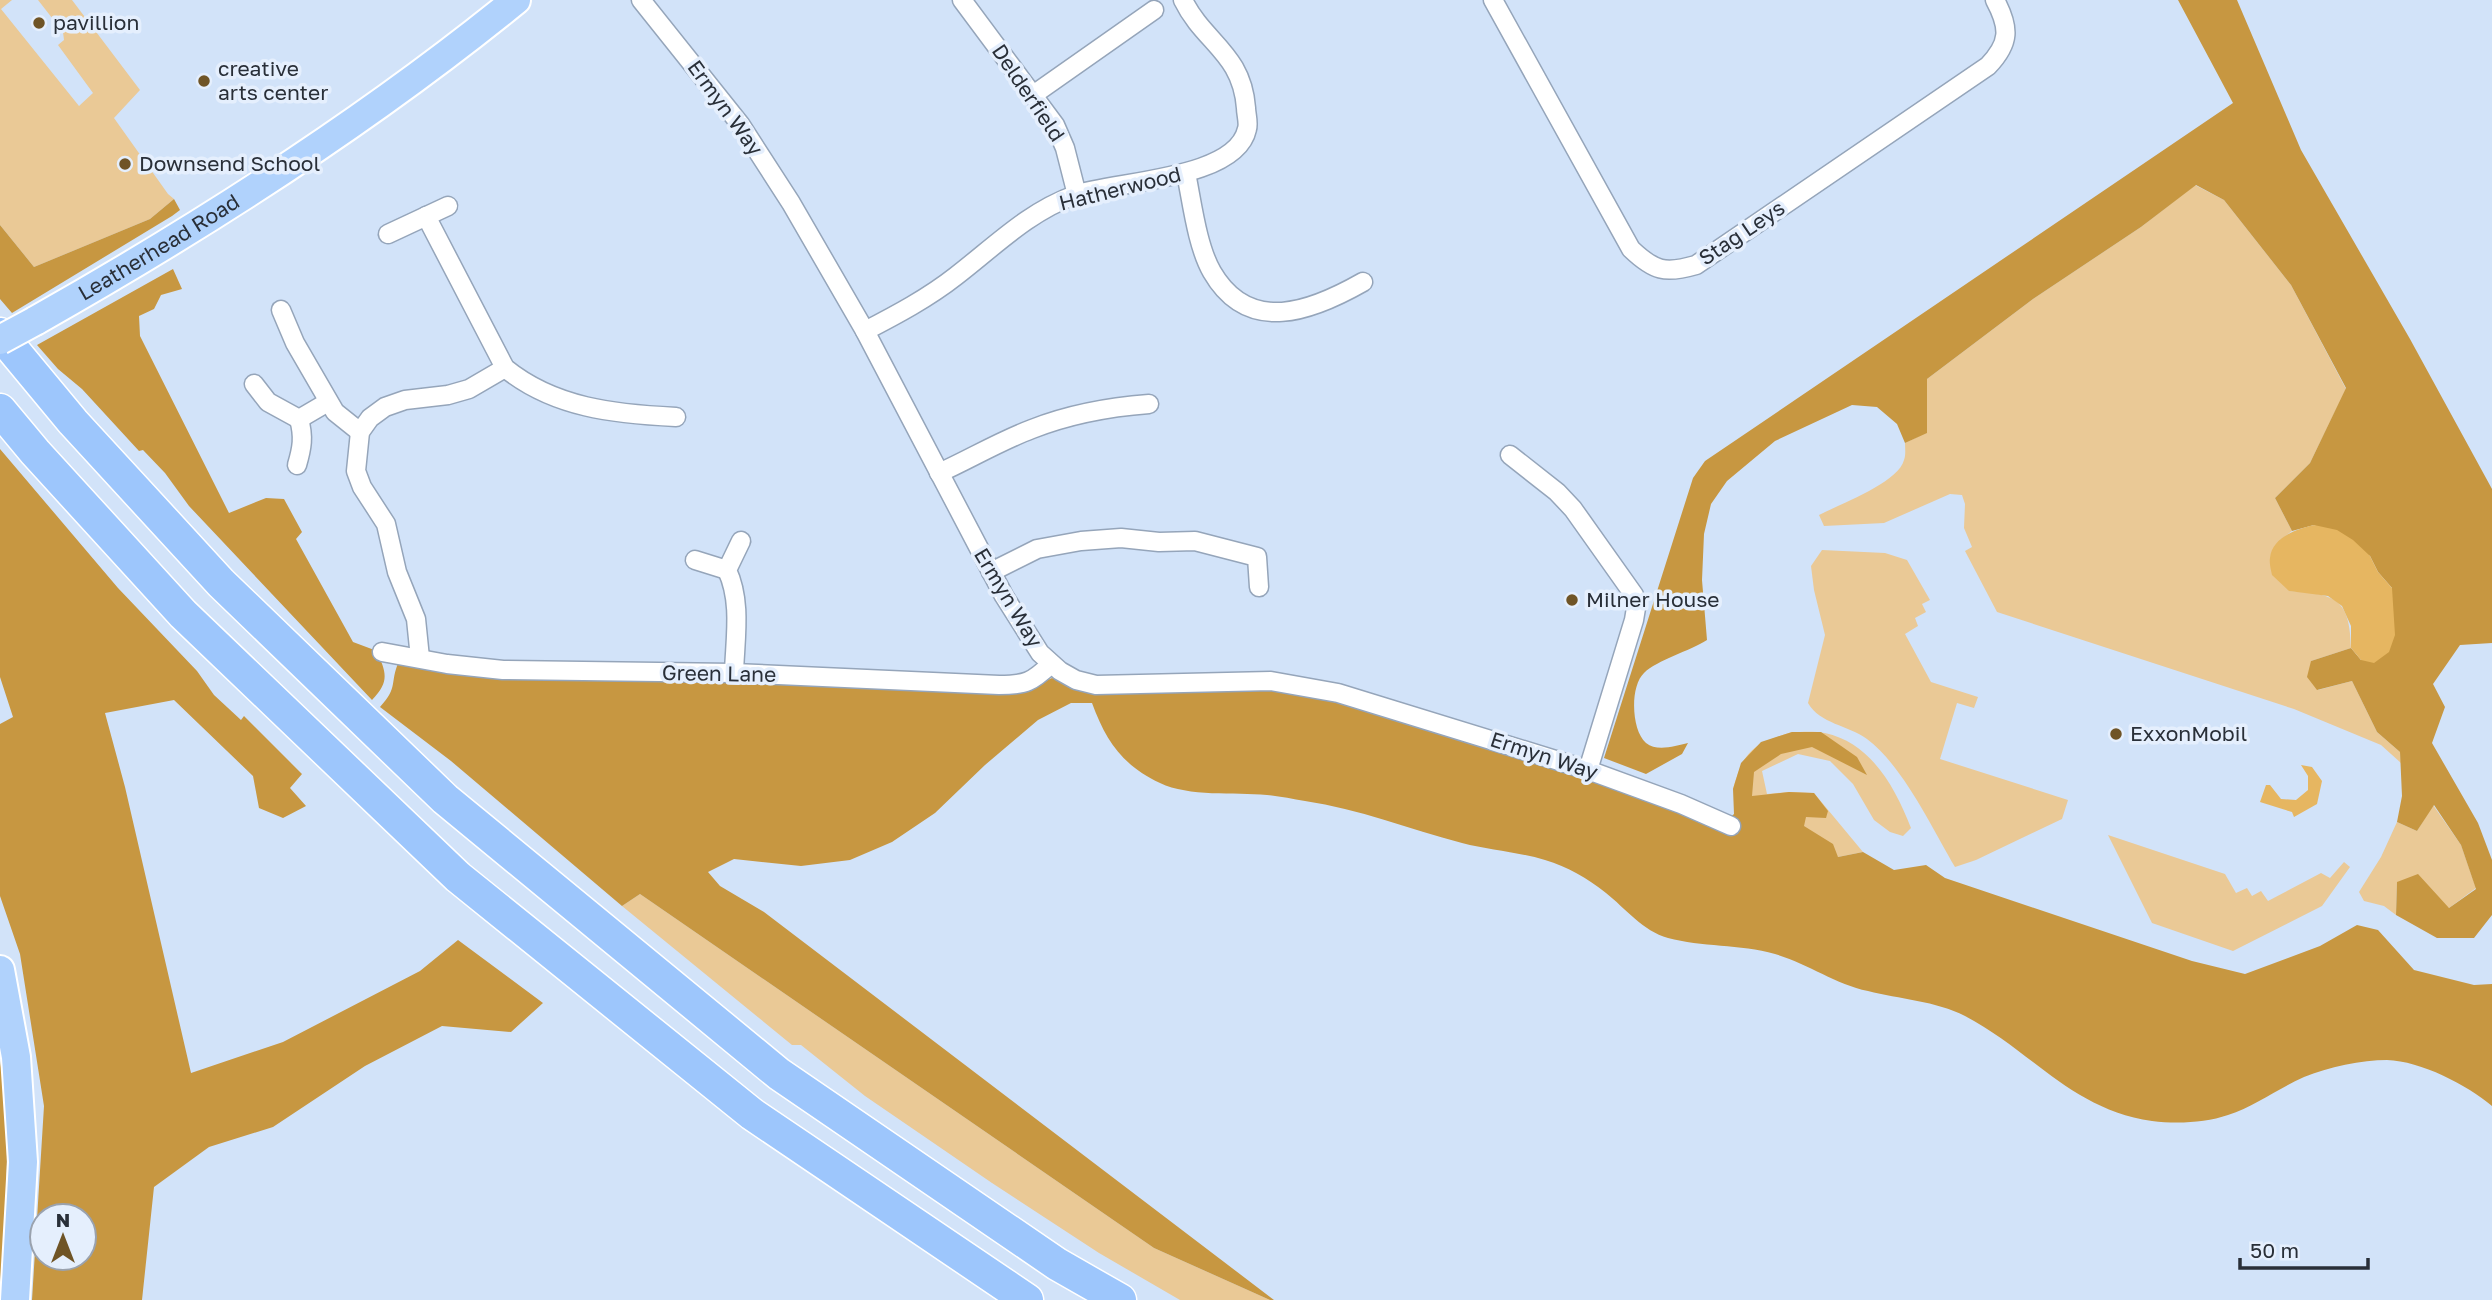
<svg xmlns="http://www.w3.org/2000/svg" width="2492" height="1300" viewBox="0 0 2492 1300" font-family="'Golos Text',sans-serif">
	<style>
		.green { fill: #eac996 }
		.forest { fill: #c79741; fill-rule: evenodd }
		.water { fill: #e6b661 }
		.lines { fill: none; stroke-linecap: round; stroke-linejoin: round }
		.minor-casing { stroke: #95a5ba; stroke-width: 21 }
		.trunk-casing { stroke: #fff; stroke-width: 32 }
		.motorway-casing { stroke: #fff; stroke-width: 35 }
		.minor { stroke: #fff; stroke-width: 18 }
		.trunk { stroke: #b0d2fc; stroke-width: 28 }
		.motorway { stroke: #9dc6fc; stroke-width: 32 }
		.trunk-bridge-casing { stroke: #fff; stroke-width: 32; stroke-linecap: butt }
		.trunk-bridge { stroke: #b0d2fc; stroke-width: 28 }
		.poi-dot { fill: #6f5426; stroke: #e5effd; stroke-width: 2.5 }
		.labels { text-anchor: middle; stroke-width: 7; stroke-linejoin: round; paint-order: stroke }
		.poi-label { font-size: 21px; fill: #292f38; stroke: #e5effd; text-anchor: start }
		.street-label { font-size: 21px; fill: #292f38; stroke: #e5effd }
	</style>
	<rect width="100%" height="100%" fill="#d2e3f9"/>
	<g class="green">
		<path d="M0,0H12L1,9L79,106L93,93L58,45L64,40L63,32L38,0H72L140,90L114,118L168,194L174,199L150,219L34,267L0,225Z"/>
		<path d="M2195,185L2224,200L2291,285L2346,389L2310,463L2275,498L2292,531L2280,540L2289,591C2335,594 2350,598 2351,648L2311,661L2318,690L2352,681L2377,732L2400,752L2401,763L2381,745L2294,709L1997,612L1965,551L1972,547L1964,528L1965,504L1962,495L1950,494L1884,523L1824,526L1819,515C1840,504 1898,483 1904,460C1906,455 1905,448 1905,443L1927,432V379L2033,299L2141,227Z"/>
		<path d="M1822,550L1885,553L1907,560L1930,600L1922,604L1926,612L1915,618L1918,626L1905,634L1931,682L1978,697L1974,708L1957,703L1940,759L2068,800L2062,819L1976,860L1955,867C1932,828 1903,766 1867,739C1848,725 1820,724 1808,703L1825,635L1814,590L1811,566Z"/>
		<path d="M1792,732C1802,732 1815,731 1825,733C1871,743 1895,787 1911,828L1903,836L1890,832L1874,820L1853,784L1830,761L1798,754L1762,771L1767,794L1789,792L1814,793L1863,852L1838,857L1733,789C1744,749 1754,744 1792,732Z"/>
		<path d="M2433,805L2461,845L2476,888L2449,908L2397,883L2396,915L2384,906L2364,901L2359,892L2381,857L2397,822L2417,831Z"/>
		<path d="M2108,835L2225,874L2236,893L2247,888L2252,896L2261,891L2268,901L2321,873L2330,878L2344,862L2350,867L2322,906L2233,951L2152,923Z"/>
		<path d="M640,894L1154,1248L1270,1300H1180L1099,1253L992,1183L865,1096L801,1045H792L622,906Z"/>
	</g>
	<g class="forest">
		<path d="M2178,0H2237L2301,150L2410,339L2492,489V643L2460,645L2433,684L2445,707L2432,743L2478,823L2492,860V915L2474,938H2437L2396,915L2397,882L2418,874L2449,908L2476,889L2461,845L2434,805L2417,831L2397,822L2402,796L2400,752L2377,732L2352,681L2317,690L2307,677L2311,661L2351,648L2361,660L2392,588L2378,572L2370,556L2314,525L2292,531L2275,498L2310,463L2346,388L2291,285L2224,200L2196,185L2141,227L2033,299L1927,379V433L1905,443L1897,424L1877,407L1852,405L1775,441L1727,481L1711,504L1704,534L1702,580L1707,640C1690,651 1657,660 1644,673C1630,686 1631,730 1646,743C1657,752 1675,746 1688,743L1682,754L1646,774L1604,758L1693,478L1705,461L2233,103Z"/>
		<path d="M174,199L180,210L172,216L12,313L0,299V225L34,267L150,219Z"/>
		<path d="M173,269L182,289L161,295L154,309L139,316L140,336L229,513L266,498L284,499L302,532L296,539L353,642L377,651C386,673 390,681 372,700L189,506L165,473L143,450L139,451L82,389L58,369L37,345Z"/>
		<path d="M0,449L118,588L197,671L214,695L241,720L244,716L302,774L290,788L306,806L283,818L259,808L253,776L174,700L105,713L125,787L191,1073L283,1042L420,971L458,940L543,1003L511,1032L442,1026L365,1066L273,1127L209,1147L154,1187L142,1300H32L44,1106L20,954L0,896V724L13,717L0,677ZM42,1216H84V1258H42Z"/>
		<path d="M399,661L983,693L1022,692L1052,678L1069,686L1101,691L1298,688L1598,779L1718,828L1734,814L1733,789L1741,763L1761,742L1792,732H1821L1857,757L1867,775L1812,747L1781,754L1754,772L1752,796L1789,792L1814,793L1828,811L1826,818L1806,817L1804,826L1833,844L1838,857L1863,852L1894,870L1926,865L1945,878L2192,961L2245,974L2320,946L2357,925L2378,930L2414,970L2474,985L2492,984V1106C2467,1085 2421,1061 2387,1060C2362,1060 2328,1067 2304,1077C2279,1088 2255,1106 2228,1115C2205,1123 2176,1124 2152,1121C2072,1110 2032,1051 1965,1016C1936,1001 1899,999 1868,991C1835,984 1807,963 1775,954C1740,944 1701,947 1668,938C1643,931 1625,908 1606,893C1587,878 1568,867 1545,860C1518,852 1489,850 1462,843C1409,829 1359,809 1305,801C1292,799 1279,796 1267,795C1234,792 1189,797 1160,783C1122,765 1106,741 1092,703H1071L1038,720L985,765L935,813L892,842L850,860L801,866L734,859L708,872L720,886L764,912L1274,1300H1270L1154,1248L640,894L622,906L451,761L380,707C399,686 389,684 399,661Z"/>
		<path d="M0,1060C12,1135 6,1213 0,1288Z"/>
	</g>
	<g class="water">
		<path d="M2314,525L2337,530L2353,540L2370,556L2378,572L2392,588L2395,635L2389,652L2374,663L2361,660L2351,648V626L2342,606L2328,596L2289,591L2272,575C2271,570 2269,563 2270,558C2272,537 2297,529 2314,525Z"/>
		<path d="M2301,765L2312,767L2322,781L2317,804L2294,817L2292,812L2260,802L2266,785H2270L2281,799L2296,800L2308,790V776Z"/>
	</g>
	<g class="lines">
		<g class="minor-casing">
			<g id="minor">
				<path d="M641,0L740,124L791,203L865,331L1004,596L1040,653L1060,671L1076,680L1096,685L1271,681L1338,693L1588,770L1681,804L1731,826"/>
				<path d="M962,0L1055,125L1065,148L1077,195"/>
				<path d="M1493,0L1631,249C1654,271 1665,274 1696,265L1988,66C2010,43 2010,28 1995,0"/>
				<path d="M1033,95L1154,10"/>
				<path d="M1186,173C1192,202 1197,246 1212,272C1249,336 1312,311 1363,282"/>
				<path d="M426,216L505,368C554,408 615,414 676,417"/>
				<path d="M388,234L448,206"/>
				<path d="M281,310L295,343L335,412L360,432"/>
				<path d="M865,331C896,315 928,298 956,276C995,246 1028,212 1075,195C1115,181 1236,180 1247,129C1249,123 1246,114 1246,108C1242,53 1204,43 1183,0"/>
				<path d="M254,384L268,402L299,419L328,402"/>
				<path d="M1510,455L1557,492L1573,509L1634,595L1636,608L1634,620L1588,770"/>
				<path d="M297,465C302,448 304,437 299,419"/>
				<path d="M939,473C970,459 1000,441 1032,429C1070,414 1109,407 1149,404"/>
				<path d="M695,560L727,570"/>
				<path d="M991,572L1037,549L1081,541L1121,538L1159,542L1195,541L1257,557L1259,587"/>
				<path d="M382,652L447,664L503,670L734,673L999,685C1026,685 1032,682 1051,664"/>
				<path d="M420,658L416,619L397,572L386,524L362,487L356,471L360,432L370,418L385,407L405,400L448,395L469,389L505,368"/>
				<path d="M734,673C735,639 742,602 727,570L741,541"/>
			</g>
		</g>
		<g class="trunk-casing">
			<g id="trunk">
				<path id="s1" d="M35,321C203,226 366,122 516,0"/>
				<path d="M0,970L16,1057L23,1162L15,1300"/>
			</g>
		</g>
		<g class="motorway-casing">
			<g id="motorway">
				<path d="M0,334L73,422L221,583L445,799L779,1074L1057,1264L1120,1300"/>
				<path d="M0,410L35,452L183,614L458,877L752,1114L1027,1300"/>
			</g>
		</g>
		<use href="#minor" class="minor"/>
		<use href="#trunk" class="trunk"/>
		<use href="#motorway" class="motorway"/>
		<g class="trunk-bridge-casing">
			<path id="trunk-bridge" d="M0,340L35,321"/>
		</g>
		<use href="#trunk-bridge" class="trunk-bridge"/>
	</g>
	<g class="poi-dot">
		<circle cx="39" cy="23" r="7"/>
		<circle cx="204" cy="81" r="7"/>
		<circle cx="125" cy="164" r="7"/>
		<circle cx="1572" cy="600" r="7"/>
		<circle cx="2116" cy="734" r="7"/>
	</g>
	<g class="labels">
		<g class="poi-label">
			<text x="53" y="30">pavillion</text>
			<text x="218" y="76">creative<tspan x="218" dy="24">arts center</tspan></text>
			<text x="139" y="171">Downsend School</text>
			<text x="1586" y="607">Milner House</text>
			<text x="2130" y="741">ExxonMobil</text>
		</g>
		<g class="street-label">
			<text transform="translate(1028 93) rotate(56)" y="7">Delderfield</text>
			<text transform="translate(725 108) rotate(54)" y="7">Ermyn Way</text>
			<text transform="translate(1120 189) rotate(-14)" y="7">Hatherwood</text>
			<text transform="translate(1742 233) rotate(-34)" y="7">Stag Leys</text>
			<text dy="7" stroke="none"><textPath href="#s1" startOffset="144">Leatherhead Road</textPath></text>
			<text transform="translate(1008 598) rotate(59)" y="7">Ermyn Way</text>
			<text transform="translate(719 674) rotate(1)" y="7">Green Lane</text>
			<text transform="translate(1544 756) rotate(18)" y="7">Ermyn Way</text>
		</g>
	</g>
	<g transform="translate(63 1237)"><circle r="33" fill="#e5effd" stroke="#9aa2ae" stroke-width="2"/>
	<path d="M0-5L12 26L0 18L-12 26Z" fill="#6f5426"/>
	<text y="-10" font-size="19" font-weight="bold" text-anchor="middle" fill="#292f38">N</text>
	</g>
	<path d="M2240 1258v10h128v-10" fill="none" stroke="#292f38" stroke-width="3.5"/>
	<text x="2250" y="1258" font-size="21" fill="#292f38" stroke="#e5effd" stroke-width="5" paint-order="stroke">50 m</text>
</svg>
